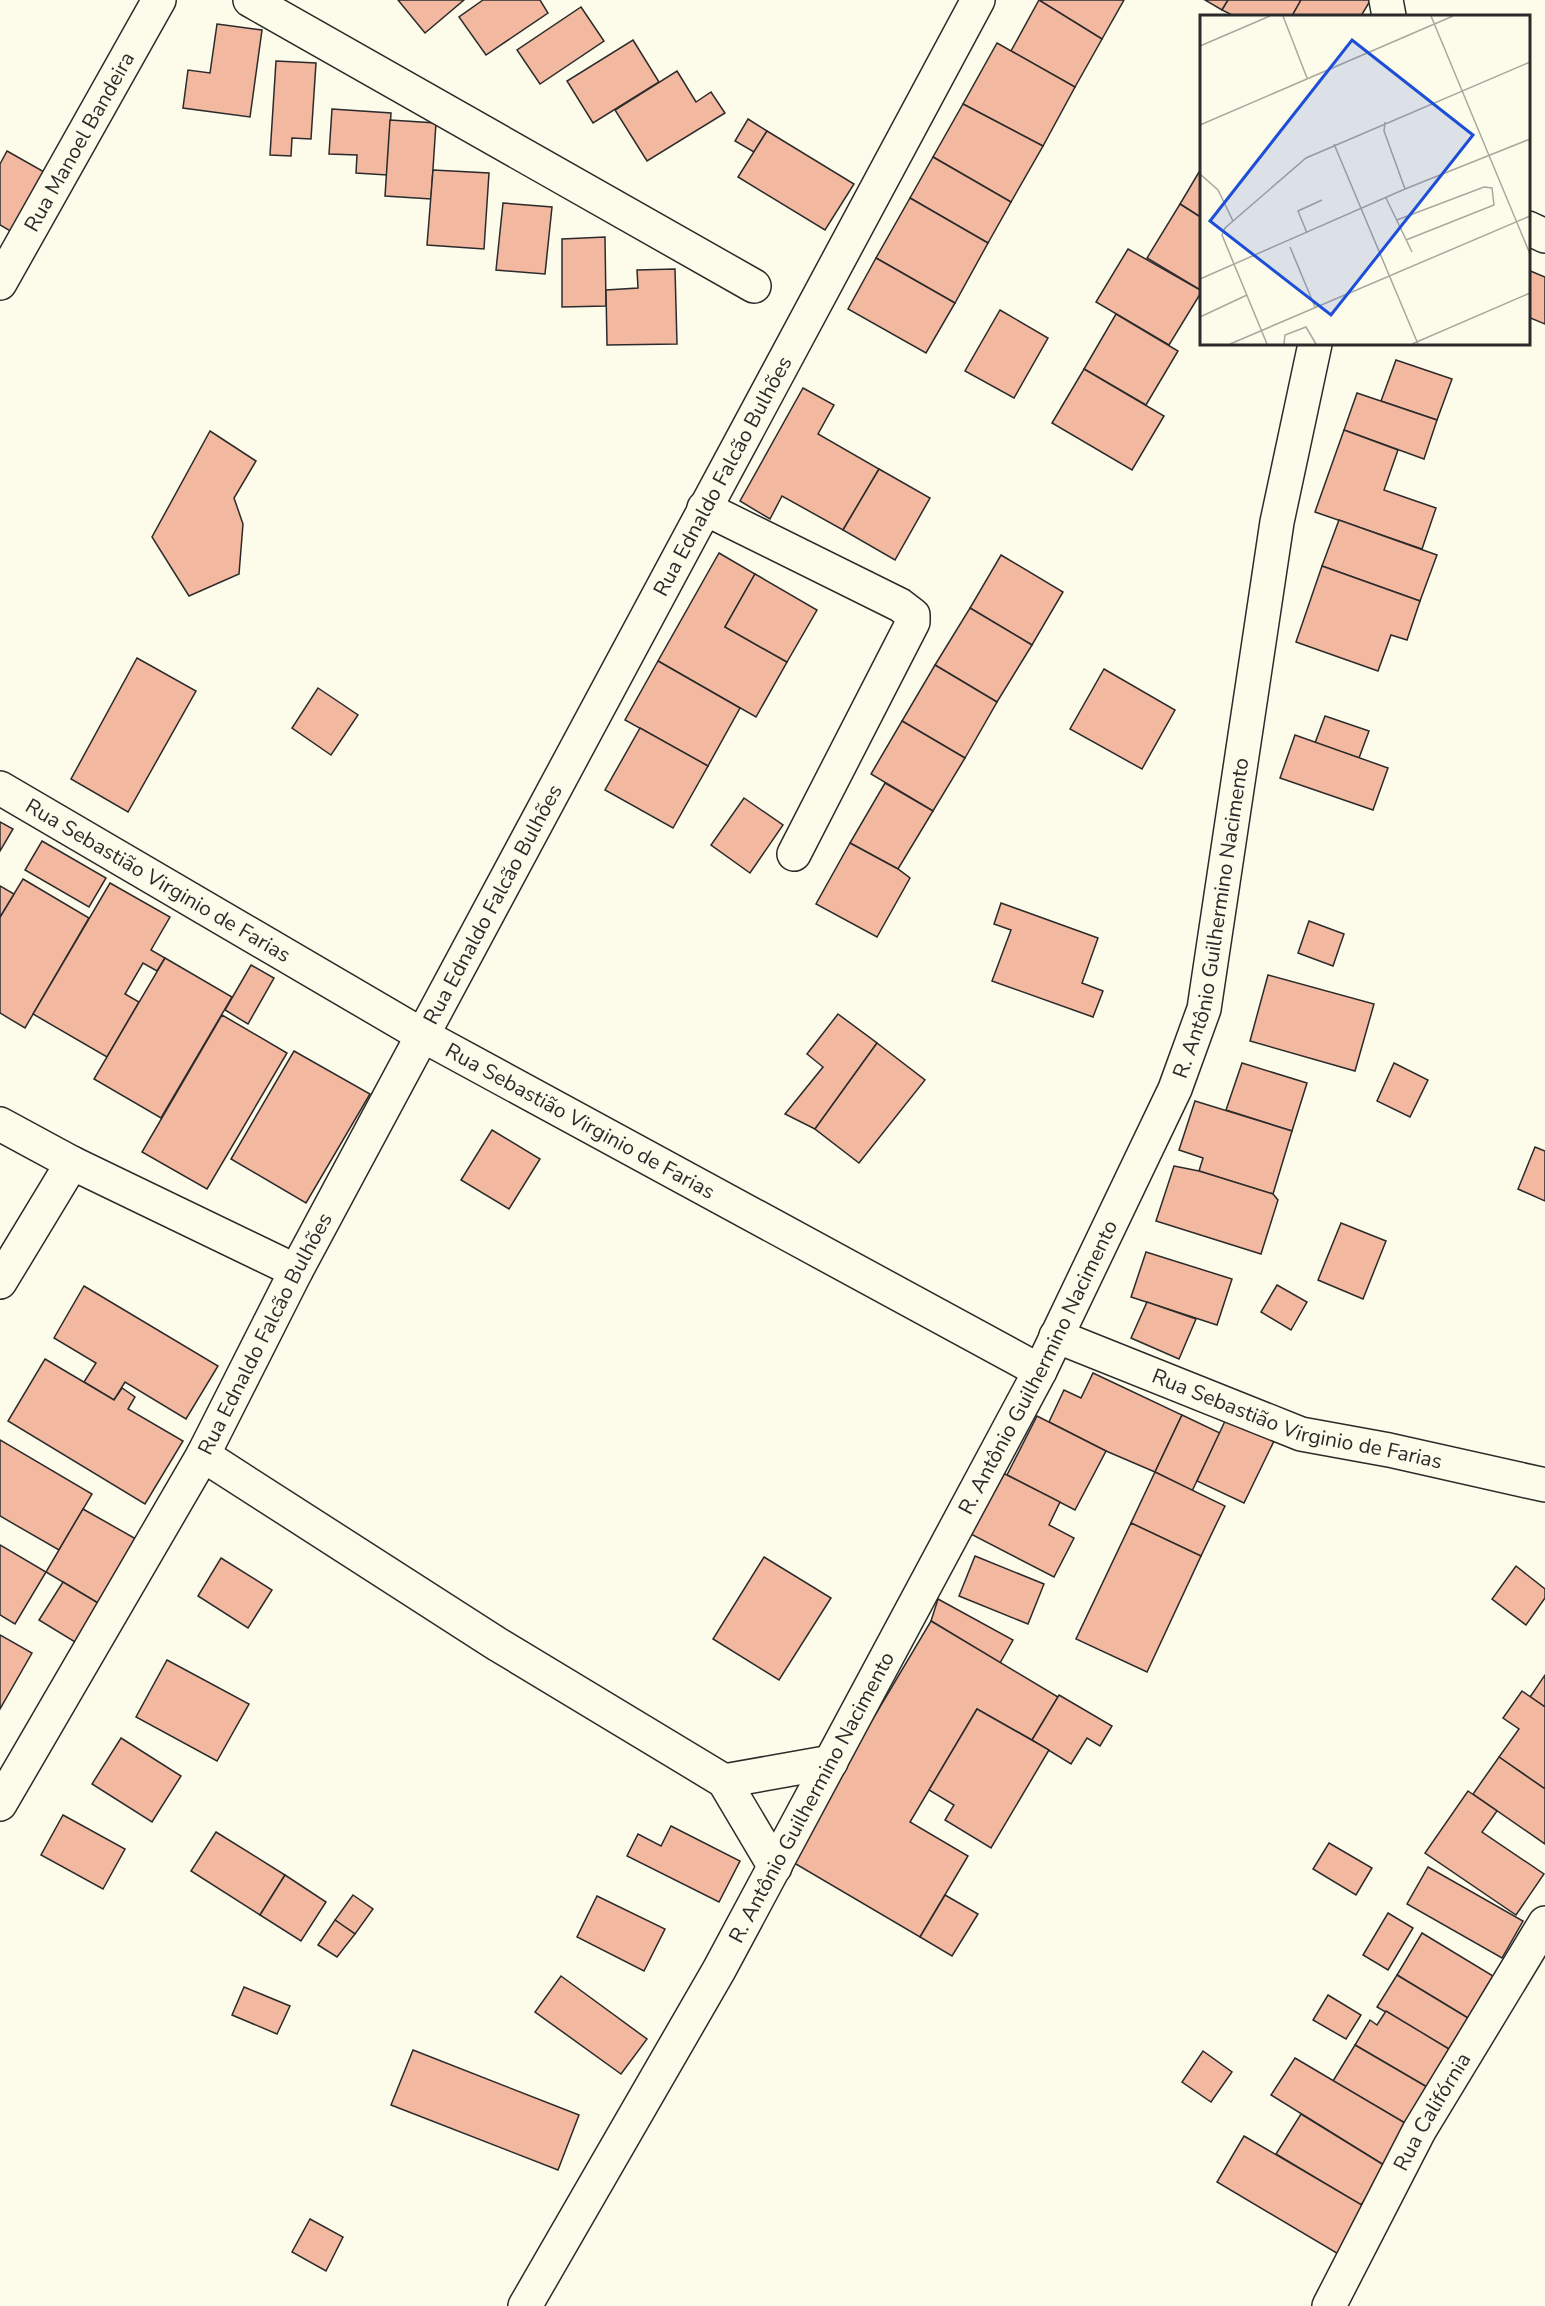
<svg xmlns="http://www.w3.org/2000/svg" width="1545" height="2306" viewBox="0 0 1545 2306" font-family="'Nunito Sans',sans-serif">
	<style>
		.building { fill: #f2b8a0; stroke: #2b2b2b; stroke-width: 1.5 }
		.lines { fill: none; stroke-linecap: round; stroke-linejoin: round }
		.minor-casing { stroke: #2b2b2b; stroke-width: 36 }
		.minor { stroke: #fdfbea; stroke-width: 33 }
		.labels { text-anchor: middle; stroke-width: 4.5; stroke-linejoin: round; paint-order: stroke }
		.street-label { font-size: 21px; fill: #2b2b2b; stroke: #fdfbea }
		.inset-road { fill: none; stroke: #a9a89e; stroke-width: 1.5 }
		.view { fill: #1d4ed8; fill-opacity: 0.15; stroke: #1d4ed8; stroke-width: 3 }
		.inset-edge { fill: none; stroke: #2b2b2b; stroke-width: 3 }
	</style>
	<rect width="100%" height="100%" fill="#fdfbea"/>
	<g class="building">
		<path d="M398,0H464L425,33Z"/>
		<path d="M483,0H540L548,13L486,55L459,17Z"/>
		<path d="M1039,0H1124L1102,39Z"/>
		<path d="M1039,0L1102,39L1075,87L1011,51Z"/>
		<path d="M1205,0H1228L1222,10Z"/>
		<path d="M1228,0H1301L1292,16H1234L1222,10Z"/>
		<path d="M1301,0H1369L1370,1L1361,16H1292Z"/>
		<path d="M581,7L604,41L540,84L517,50Z"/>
		<path d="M217,24L262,30L250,117L183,108L188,70L210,73Z"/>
		<path d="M633,40L659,82L593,123L567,81Z"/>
		<path d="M997,43L1075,87L1043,146L963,104Z"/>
		<path d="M276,61L316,63L311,139L292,138L291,156L270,155Z"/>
		<path d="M677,71L696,102L711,92L725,113L647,161L615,110Z"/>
		<path d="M963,104L1043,146L1011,202L933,157Z"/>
		<path d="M332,109L391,113L387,175L356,173L357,155L329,154Z"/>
		<path d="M748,119L767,131L754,152L735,141Z"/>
		<path d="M390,120L436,123L431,199L385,196Z"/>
		<path d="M767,131L854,184L825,230L738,177Z"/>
		<path d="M7,151L46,173L12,232L0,225V164Z"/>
		<path d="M933,157L1011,202L988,243L910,198Z"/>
		<path d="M1202,167V218L1180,204Z"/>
		<path d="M433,170L489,173L484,249L427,245Z"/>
		<path d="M910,198L988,243L955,303L876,258Z"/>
		<path d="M503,203L552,207L545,274L496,270Z"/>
		<path d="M1180,204L1202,218V291L1147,258Z"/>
		<path d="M605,237L606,306L562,307V239Z"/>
		<path d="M1128,249L1202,291L1169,345L1096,302Z"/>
		<path d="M876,258L955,303L926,353L848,309Z"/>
		<path d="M675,269L677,344L607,345L606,290L638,288L637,270Z"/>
		<path d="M1528,270L1545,277V324L1528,317Z"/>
		<path d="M1000,310L1048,338L1014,398L965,371Z"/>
		<path d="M1116,314L1178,351L1146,405L1084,369Z"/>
		<path d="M1396,360L1452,379L1437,420L1381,401Z"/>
		<path d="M1084,369L1164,416L1132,470L1052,423Z"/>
		<path d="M803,388L834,405L818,434L879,469L843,530L782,496L770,519L740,501Z"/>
		<path d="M1357,393L1437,420L1424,459L1344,430Z"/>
		<path d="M1344,430L1398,450L1384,490L1436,508L1422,549L1315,512Z"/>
		<path d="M210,431L256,461L234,498L243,524L239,574L189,596L152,537Z"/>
		<path d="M879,469L930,498L895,560L843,530Z"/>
		<path d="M1339,520L1437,555L1420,601L1322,566Z"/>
		<path d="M719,553L755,574L725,627L787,662L756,717L658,661Z"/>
		<path d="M1001,555L1063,592L1032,645L970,608Z"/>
		<path d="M1322,566L1420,601L1407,640L1391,635L1378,671L1296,642Z"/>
		<path d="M755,574L817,610L787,662L725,627Z"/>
		<path d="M970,608L1032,645L997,702L935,665Z"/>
		<path d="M137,658L196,691L128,812L71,779Z"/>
		<path d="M658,661L740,708L708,766L625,720Z"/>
		<path d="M935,665L997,702L965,758L902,721Z"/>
		<path d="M1104,669L1175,710L1142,769L1070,729Z"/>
		<path d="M318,688L358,715L331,755L292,728Z"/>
		<path d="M1325,716L1369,731L1359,758L1315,743Z"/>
		<path d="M902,721L965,758L933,811L871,774Z"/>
		<path d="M640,728L708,766L673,828L605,790Z"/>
		<path d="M1295,735L1388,768L1373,810L1280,778Z"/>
		<path d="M885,783L933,811L898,869L850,843Z"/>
		<path d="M744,798L783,825L750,873L711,845Z"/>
		<path d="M0,822L13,829L0,851Z"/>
		<path d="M42,841L106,878L89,907L25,870Z"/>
		<path d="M850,843L898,869L910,878L877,937L816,904Z"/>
		<path d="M23,879L89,918L25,1028L0,1013V917Z"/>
		<path d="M110,883L170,917L151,950L165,958L157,971L143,963L125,994L139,1002L107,1057L33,1014Z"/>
		<path d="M0,886L14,894L0,917Z"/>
		<path d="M1001,903L1098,938L1082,983L1103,991L1093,1017L992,981L1011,930L994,924Z"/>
		<path d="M1309,921L1344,934L1333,966L1298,953Z"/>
		<path d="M165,958L232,997L161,1118L94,1079Z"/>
		<path d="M251,965L274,978L248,1024L225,1010Z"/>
		<path d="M1268,975L1374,1004L1355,1071L1250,1041Z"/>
		<path d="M838,1014L877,1043L815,1129L785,1114L823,1067L807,1054Z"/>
		<path d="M222,1015L287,1053L207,1189L142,1152Z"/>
		<path d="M877,1043L925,1080L859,1163L815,1129Z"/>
		<path d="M294,1051L370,1094L306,1203L231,1159Z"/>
		<path d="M1242,1063L1307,1083L1292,1131L1226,1110Z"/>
		<path d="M1394,1063L1428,1080L1410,1117L1377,1101Z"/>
		<path d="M1195,1101L1292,1131L1273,1194L1199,1171L1203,1158L1179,1150Z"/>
		<path d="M492,1130L540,1159L509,1209L461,1180Z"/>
		<path d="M1535,1147L1545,1151V1201L1518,1189Z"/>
		<path d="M1174,1166L1199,1171L1273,1194L1278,1200L1261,1254L1156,1221Z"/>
		<path d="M1341,1223L1386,1241L1363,1299L1318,1280Z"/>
		<path d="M1146,1252L1232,1279L1217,1325L1131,1297Z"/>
		<path d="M1277,1285L1307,1302L1291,1330L1261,1312Z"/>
		<path d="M84,1286L218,1366L186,1419L125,1382L114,1400L84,1382L96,1363L54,1338Z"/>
		<path d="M1147,1302L1196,1319L1179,1359L1131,1338Z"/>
		<path d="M45,1359L114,1400L122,1388L135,1397L128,1409L183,1441L145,1504L8,1421Z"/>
		<path d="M1093,1373L1182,1415L1155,1472L1106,1451L1049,1422L1064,1390L1081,1398Z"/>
		<path d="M1182,1415L1220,1433L1192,1491L1155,1472Z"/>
		<path d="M1037,1416L1106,1451L1075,1510L1007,1475Z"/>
		<path d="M1226,1419L1274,1441L1244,1503L1197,1481Z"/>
		<path d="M0,1440L92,1494L59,1550L0,1516Z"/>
		<path d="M995,1469L1060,1502L1049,1525L1074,1538L1054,1577L963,1530Z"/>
		<path d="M1155,1472L1225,1506L1201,1556L1131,1523Z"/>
		<path d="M83,1509L136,1539L98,1603L46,1572Z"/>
		<path d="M1131,1523L1201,1556L1147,1672L1076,1639Z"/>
		<path d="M0,1545L46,1572L15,1624L0,1615Z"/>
		<path d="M975,1556L1044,1584L1028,1624L959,1596Z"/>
		<path d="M764,1557L831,1598L779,1680L713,1639Z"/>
		<path d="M221,1558L272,1590L248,1628L198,1596Z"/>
		<path d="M1516,1566L1545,1589V1598L1526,1625L1492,1599Z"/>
		<path d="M63,1582L98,1603L75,1642L39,1620Z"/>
		<path d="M938,1599L1013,1640L1000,1663L931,1621Z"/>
		<path d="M931,1621L1058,1697L1032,1740L977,1709L910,1822L968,1856L920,1937L789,1860Z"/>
		<path d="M0,1635L32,1653L0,1709Z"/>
		<path d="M167,1660L249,1704L217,1761L136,1717Z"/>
		<path d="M1545,1675V1707L1530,1697Z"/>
		<path d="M1522,1691L1545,1707V1789L1499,1757L1519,1729L1503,1718Z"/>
		<path d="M1059,1695L1112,1726L1100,1746L1087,1738L1071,1764L1032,1740Z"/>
		<path d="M977,1709L1049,1750L991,1848L945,1820L954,1805L929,1790Z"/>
		<path d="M121,1738L181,1776L152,1822L92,1784Z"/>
		<path d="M1499,1757L1545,1789V1844L1473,1794Z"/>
		<path d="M1468,1791L1497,1811L1482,1832L1544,1874L1516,1915L1425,1853Z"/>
		<path d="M63,1815L125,1849L103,1889L41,1855Z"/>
		<path d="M671,1826L740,1861L719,1902L627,1856L638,1834L661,1846Z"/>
		<path d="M216,1832L285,1875L260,1915L191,1871Z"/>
		<path d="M1329,1843L1372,1868L1356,1895L1313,1869Z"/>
		<path d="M1428,1867L1523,1921L1502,1958L1407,1904Z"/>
		<path d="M285,1875L326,1902L301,1941L260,1915Z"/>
		<path d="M353,1895L373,1909L355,1934L335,1920Z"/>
		<path d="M945,1895L978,1914L952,1956L920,1937Z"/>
		<path d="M597,1896L665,1929L644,1971L577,1937Z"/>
		<path d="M1388,1913L1413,1928L1388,1970L1363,1955Z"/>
		<path d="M335,1920L355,1934L337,1957L318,1945Z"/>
		<path d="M1422,1933L1493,1976L1468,2018L1397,1975Z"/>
		<path d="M1397,1975L1468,2018L1449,2049L1377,2007Z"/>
		<path d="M561,1976L647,2039L621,2074L535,2012Z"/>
		<path d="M244,1987L290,2006L277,2034L232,2015Z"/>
		<path d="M1328,1995L1361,2015L1346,2039L1313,2020Z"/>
		<path d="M1386,2011L1449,2049L1427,2087L1355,2045L1370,2020L1377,2025Z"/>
		<path d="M1355,2045L1427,2087L1405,2123L1333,2081Z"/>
		<path d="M413,2050L579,2115L558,2170L391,2105Z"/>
		<path d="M1203,2051L1232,2072L1211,2102L1182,2082Z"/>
		<path d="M1295,2058L1405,2123L1387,2167L1271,2095Z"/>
		<path d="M1301,2114L1387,2167L1361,2205L1276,2154Z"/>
		<path d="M1244,2136L1367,2208L1340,2255L1217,2182Z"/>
		<path d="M310,2219L343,2237L326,2271L292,2252Z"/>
	</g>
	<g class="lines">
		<g class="minor-casing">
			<g id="minor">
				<path d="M250,0L754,286"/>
				<path d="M1386,0L1389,16"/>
				<path d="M1528,228L1545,236"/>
				<path id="s1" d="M0,283L159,0"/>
				<path d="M704,508L900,605L913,615V622L794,854"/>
				<path id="s2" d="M0,788L422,1035L1040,1371"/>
				<path d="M0,1124L72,1163L296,1271"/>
				<path d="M0,1282L72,1163"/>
				<path id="s3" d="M1056,1336L1301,1434L1389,1450L1545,1485"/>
				<path d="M203,1455L497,1644L724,1781L775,1867"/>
				<path d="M724,1781L831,1762"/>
				<path id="s4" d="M0,1804L203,1455L296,1271L978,0"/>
				<path id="s5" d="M525,2306L719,1970L1040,1371L1175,1089L1204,1009L1277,522L1315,344"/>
				<path id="s6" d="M1329,2306L1419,2131L1545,1923"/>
			</g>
		</g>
		<use href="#minor" class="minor"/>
	</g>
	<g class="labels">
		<g class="street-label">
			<text dy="7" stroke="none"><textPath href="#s1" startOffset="162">Rua Manoel Bandeira</textPath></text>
			<text dy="7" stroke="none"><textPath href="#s4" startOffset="1512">Rua Ednaldo Falcão Bulhões</textPath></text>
			<text dy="7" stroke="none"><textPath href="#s2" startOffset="183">Rua Sebastião Virginio de Farias</textPath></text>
			<text dy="7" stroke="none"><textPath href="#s4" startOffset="1026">Rua Ednaldo Falcão Bulhões</textPath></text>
			<text dy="7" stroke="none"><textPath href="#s5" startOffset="1556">R. Antônio Guilhermino Nacimento</textPath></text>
			<text dy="7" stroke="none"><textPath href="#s2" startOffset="669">Rua Sebastião Virginio de Farias</textPath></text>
			<text dy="7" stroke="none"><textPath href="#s4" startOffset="540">Rua Ednaldo Falcão Bulhões</textPath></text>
			<text dy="7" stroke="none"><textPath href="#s5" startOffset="1070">R. Antônio Guilhermino Nacimento</textPath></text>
			<text dy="7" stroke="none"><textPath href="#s3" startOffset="256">Rua Sebastião Virginio de Farias</textPath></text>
			<text dy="7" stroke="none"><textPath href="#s5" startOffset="584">R. Antônio Guilhermino Nacimento</textPath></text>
			<text dy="7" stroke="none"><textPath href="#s6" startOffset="220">Rua Califórnia</textPath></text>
		</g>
	</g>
	<g transform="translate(1200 15)">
		<rect width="330" height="330" fill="#fdfbea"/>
		<path class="inset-road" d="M83,1L107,63M231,1L330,239M0,31L70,1M185,107L184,116L205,174M0,110L253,1M134,129L218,329M0,159L18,175L33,206M186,183L212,237M197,205L284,172L292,173L294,190L206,225M107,218L98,196L122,185M90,232L115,292M0,264L205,174L330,124M0,302L47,280M30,329L330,201M67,329L22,220L25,213L106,143L330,47M84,329L85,320L106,312L116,329M212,329L330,278"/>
		<path class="view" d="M152,25L273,120L131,300L10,206Z"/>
		<rect width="330" height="330" class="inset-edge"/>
	</g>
</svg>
